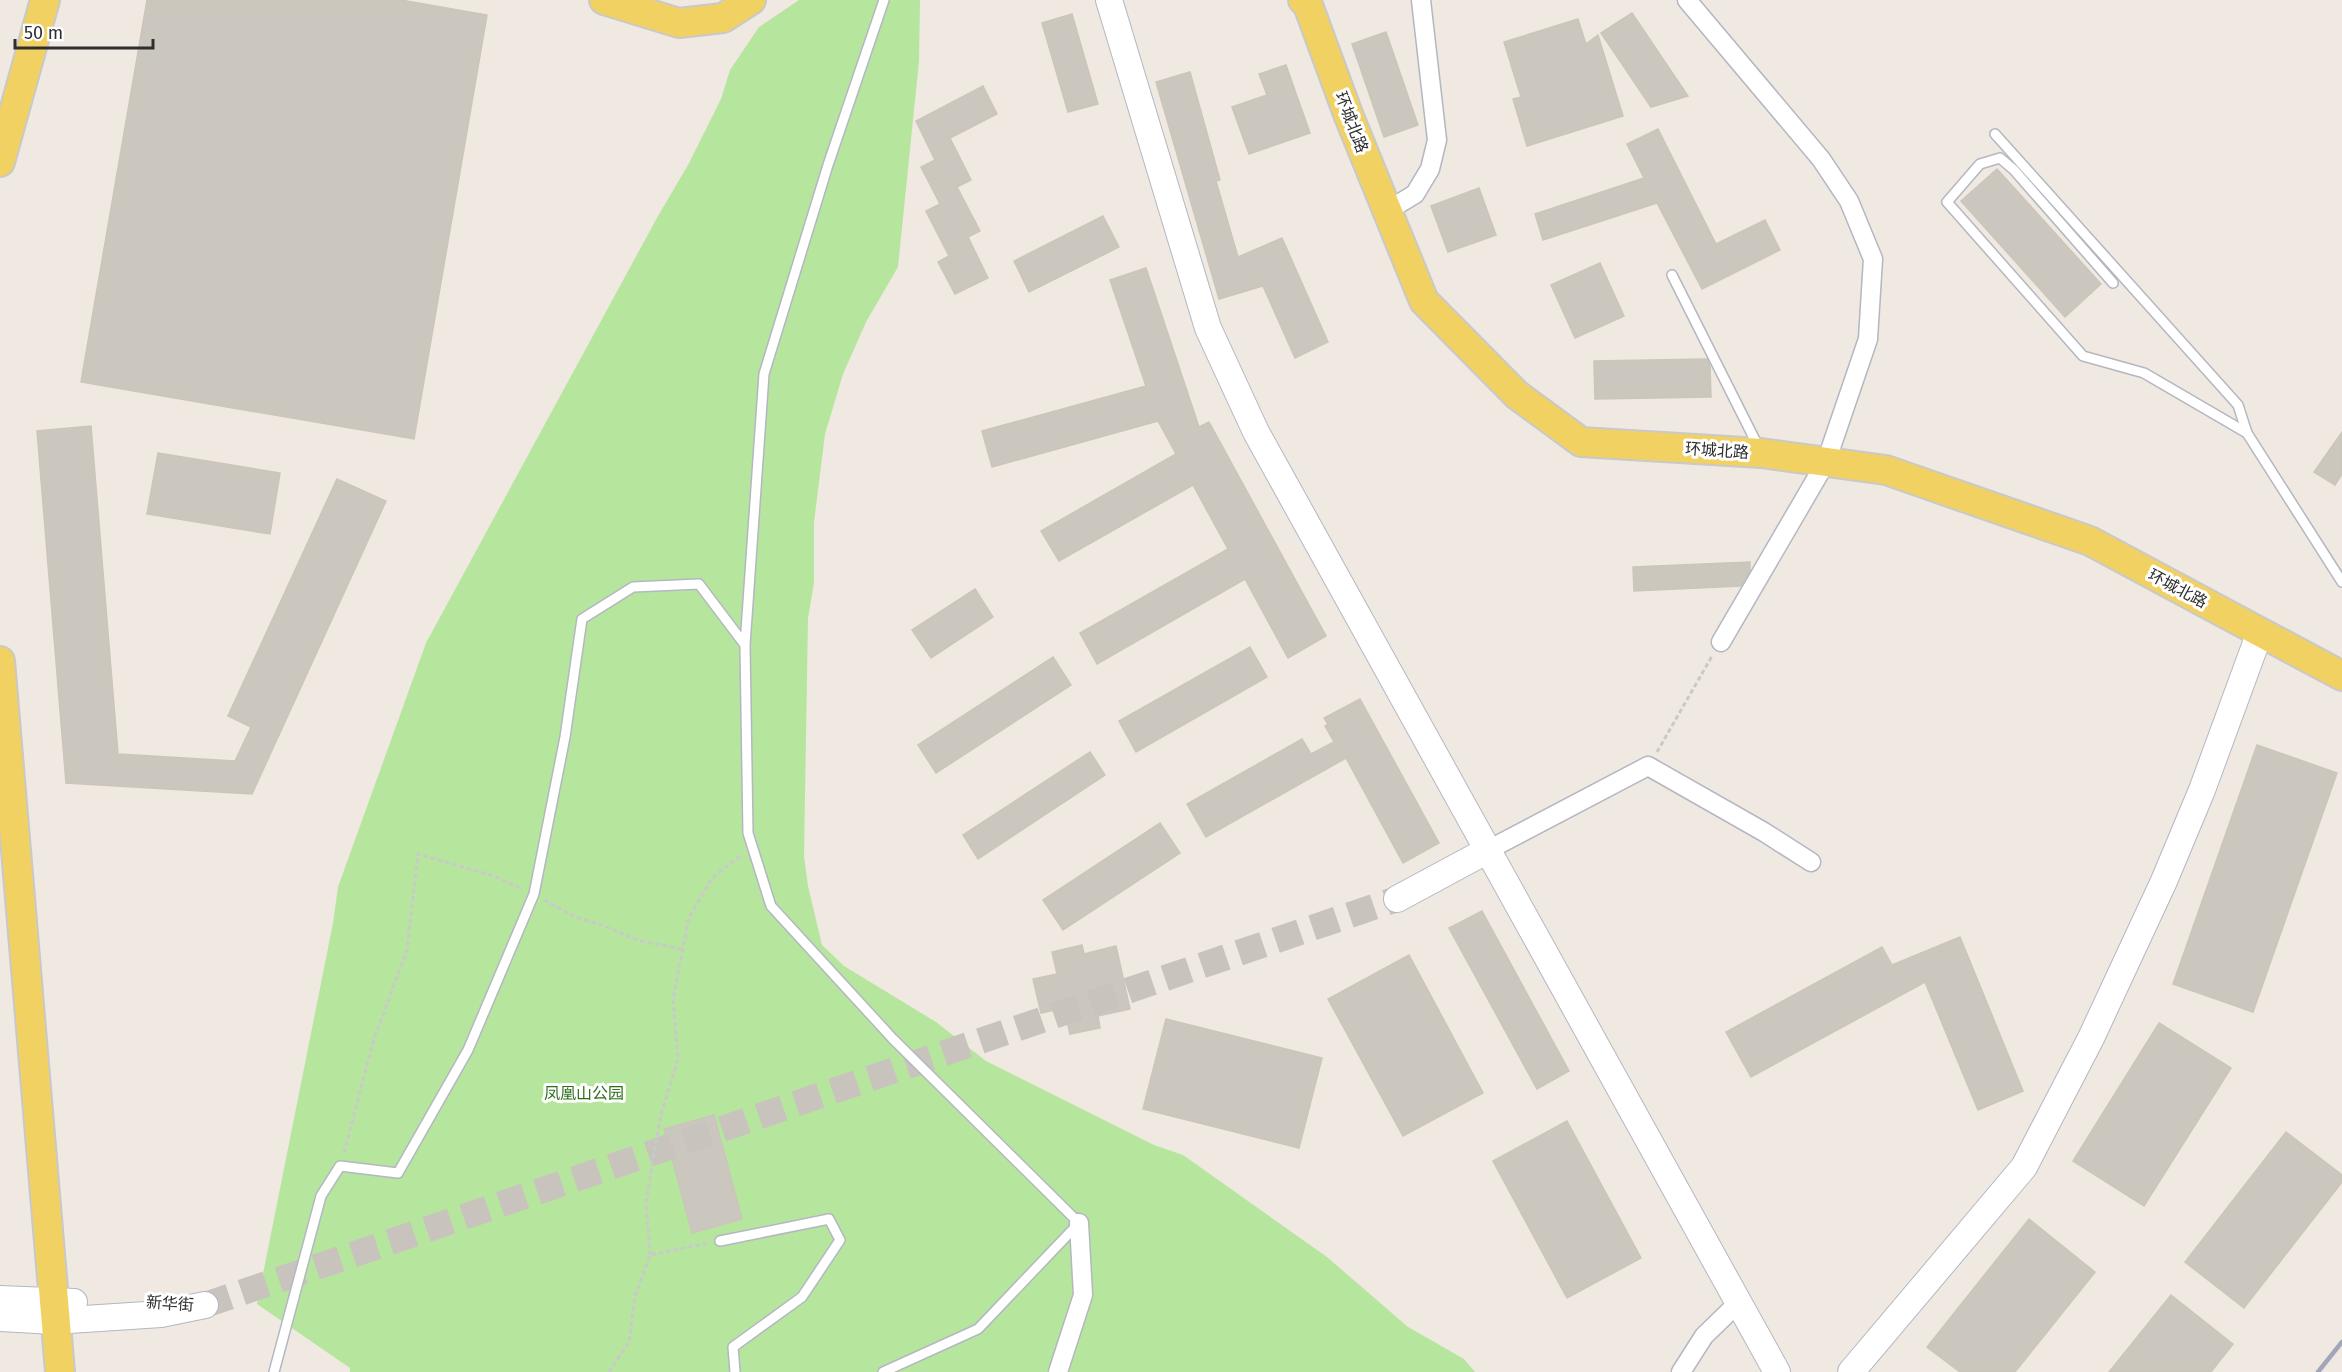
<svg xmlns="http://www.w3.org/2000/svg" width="2342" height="1372" viewBox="0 0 2342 1372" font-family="'Fira Sans','Noto Sans SC',sans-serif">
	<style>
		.green { fill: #b6e59e }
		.building { fill: #cbc7bf; stroke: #cbc5ba; stroke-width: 1.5 }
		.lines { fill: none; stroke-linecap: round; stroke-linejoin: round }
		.secondary-tunnel { stroke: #c8c4bd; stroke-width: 26; stroke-dasharray: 26 13; stroke-linecap: butt }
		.lane-casing { stroke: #b4b7c1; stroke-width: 12 }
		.street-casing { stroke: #b4b7c1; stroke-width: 21 }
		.secondary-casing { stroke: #b4b7c1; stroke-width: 28 }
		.primary-casing { stroke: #c9c9c9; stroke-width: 32 }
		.path { stroke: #c9c9c9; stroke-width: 3; stroke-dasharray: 4.5 3; stroke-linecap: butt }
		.lane { stroke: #fff; stroke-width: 9 }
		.street { stroke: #fff; stroke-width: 18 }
		.secondary { stroke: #fff; stroke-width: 26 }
		.primary { stroke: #f2d163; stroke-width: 28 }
		.rail { stroke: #a3a6b8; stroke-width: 4.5 }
		.labels { text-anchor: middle; stroke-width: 6; stroke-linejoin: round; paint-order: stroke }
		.street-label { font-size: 16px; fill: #2e2e2e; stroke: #fff }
		.park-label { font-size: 16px; fill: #2c6e1b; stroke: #fff }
	</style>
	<rect width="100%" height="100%" fill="#efe9e1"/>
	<path class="green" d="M799,0H920L919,61L898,267L866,322L843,374L825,434L814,522V583L808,618L804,856L808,886L822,945L844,966L936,1022L986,1061L1154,1145L1183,1155L1327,1257L1408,1327L1464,1359L1475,1372H350V1368L257,1304L333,923L338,887L426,643L658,216L688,165L721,99L730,70L759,27Z"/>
	<g class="building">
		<path d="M147,0H401L487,15L414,439L81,382Z"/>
		<path d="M1632,13L1688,96L1651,107L1601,33Z"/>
		<path d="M1072,14L1098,104L1068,112L1042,23Z"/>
		<path d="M1578,19L1586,44L1598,35L1623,116L1527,146L1513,99L1521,97L1504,42Z"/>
		<path d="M1386,32L1418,125L1384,137L1352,44Z"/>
		<path d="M1286,65L1310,133L1249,154L1232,107L1267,95L1259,74Z"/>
		<path d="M1190,72L1220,180L1216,181L1238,257L1282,238L1328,342L1295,358L1263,286L1219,299L1156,82Z"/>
		<path d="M983,86L997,114L950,138L971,180L957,187L980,231L968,237L988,278L955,294L938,262L949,256L926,211L940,204L921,167L935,160L916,121Z"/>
		<path d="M1658,129L1716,244L1765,220L1780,250L1702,289L1657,203L1543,240L1535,214L1644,178L1627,144Z"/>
		<path d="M1997,169L2101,284L2065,317L1961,201Z"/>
		<path d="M1479,188L1496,235L1448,252L1431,206Z"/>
		<path d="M1103,216L1119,247L1029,292L1014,261Z"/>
		<path d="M1600,263L1624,316L1575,338L1551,285Z"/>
		<path d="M1146,268L1199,427L1209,422L1326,636L1288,658L1245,579L1097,664L1080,633L1228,549L1193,485L1059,561L1041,531L1176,454L1158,421L992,467L982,431L1146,386L1110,280Z"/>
		<path d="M1707,359L1710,366L1711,397L1595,399L1594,361Z"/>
		<path d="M91,426L118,754L235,761L251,727L228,716L337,479L386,501L252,794L66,783L37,431Z"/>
		<path d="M2342,432V474L2335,485L2314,472Z"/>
		<path d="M158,453L280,473L270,534L147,514Z"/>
		<path d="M1750,562V570L1741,586L1634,591L1633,567Z"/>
		<path d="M975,589L993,617L931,658L912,630Z"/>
		<path d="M1250,647L1267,677L1136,752L1119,721Z"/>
		<path d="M1053,657L1071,685L936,773L918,745Z"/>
		<path d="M1360,699L1439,843L1403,863L1346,758L1206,837L1187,804L1302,739L1311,754L1334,742L1325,726L1328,724L1324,718Z"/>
		<path d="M2257,745L2337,773L2253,1012L2173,984Z"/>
		<path d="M1090,752L1105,775L978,859L963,835Z"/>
		<path d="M1160,823L1180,853L1063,930L1043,900Z"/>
		<path d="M1482,911L1569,1071L1537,1089L1449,928Z"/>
		<path d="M1960,937L2023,1091L1978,1110L1925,982L1751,1077L1726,1032L1882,947L1892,965Z"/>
		<path d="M1082,945L1084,954L1116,946L1130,1009L1098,1016L1100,1028L1070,1034L1064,1008L1041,1013L1033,979L1057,974L1052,952Z"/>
		<path d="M1409,955L1483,1093L1403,1136L1328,999Z"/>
		<path d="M1166,1019L1322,1058L1299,1148L1143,1109Z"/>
		<path d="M2159,1023L2231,1068L2144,1206L2073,1161Z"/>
		<path d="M714,1115L742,1219L692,1233L664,1129Z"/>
		<path d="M1567,1121L1641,1258L1567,1298L1493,1161Z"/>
		<path d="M2286,1132L2342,1175V1182L2244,1308L2185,1262Z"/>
		<path d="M2029,1219L2095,1272L2015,1372H1960L1927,1347Z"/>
		<path d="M2171,1295L2233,1344L2211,1372H2109Z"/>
	</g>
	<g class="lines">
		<path class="secondary-tunnel" d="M205,1305L1397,899"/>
		<g class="lane-casing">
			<g id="lane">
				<path d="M1995,134L2238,405L2247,433"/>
				<path d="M1672,275L1759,448"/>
				<path d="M2113,283L2014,170L2000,158L1980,164L1947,202L2083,356L2144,373L2247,433L2342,582"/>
				<path d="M745,645L748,833L771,906L893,1039L1079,1223L978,1329L883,1372"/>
				<path d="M720,1241L829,1219L840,1240L802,1297L733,1347L735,1372"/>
				<path d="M274,1372L321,1196L340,1166L398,1173L468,1050L534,894L565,737L582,619L633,587L699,584L745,645L764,374L828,165L884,0"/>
			</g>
		</g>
		<g class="street-casing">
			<g id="street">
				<path d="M1687,0L1821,159L1849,201L1873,259L1868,339L1826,462L1721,642"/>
				<path d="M1387,211L1415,194L1430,169L1437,140L1421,0"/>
				<path d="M1488,850L1648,766L1764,832L1811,862"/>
				<path d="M1058,1372L1083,1295L1079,1223"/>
				<path d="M1681,1372L1704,1336L1738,1303"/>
			</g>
		</g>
		<g class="secondary-casing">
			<g id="secondary">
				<path d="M1109,0L1208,328L1256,432L1777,1372"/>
				<path d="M1397,899L1488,850"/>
				<path d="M0,1299L74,1302"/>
				<path d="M0,1318L54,1321L161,1314L205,1305"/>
				<path d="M1851,1372L2024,1167L2091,1038L2164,881L2202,790L2260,632"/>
			</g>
		</g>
		<g class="primary-casing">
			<g id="primary">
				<path d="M604,0L679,23L723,18L751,0"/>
				<path d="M1303,0L1308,5L1348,114L1424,301L1517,395L1581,442L1761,453L1886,470L2090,541L2342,676"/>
				<path d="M0,162L45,0"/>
				<path d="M0,661L60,1372"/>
			</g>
		</g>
		<g class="path">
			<path d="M1657,752L1712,656"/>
			<path d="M544,900L575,917L602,925L640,941L683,949"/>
			<path d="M344,1153L373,1042L407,950L418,854L494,876L522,889"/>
			<path d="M650,1255L646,1201L661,1114L678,1059L673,999L689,917L712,878L740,856"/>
			<path d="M609,1372L629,1342L635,1296L650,1255L707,1243"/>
		</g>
		<use href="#lane" class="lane"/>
		<use href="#street" class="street"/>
		<use href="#secondary" class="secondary"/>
		<use href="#primary" class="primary"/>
		<path class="rail" d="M2318,1372L2342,1342"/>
	</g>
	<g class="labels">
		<g class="street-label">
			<text transform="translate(1352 122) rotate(69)" y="6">环城北路</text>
			<text transform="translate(1717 450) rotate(4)" y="6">环城北路</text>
			<text transform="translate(2178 588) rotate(28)" y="6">环城北路</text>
			<text transform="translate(170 1303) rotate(4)" y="6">新华街</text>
		</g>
		<g class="park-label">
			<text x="584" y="1099">凤凰山公园</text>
		</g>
	</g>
	<path d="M15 39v9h138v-9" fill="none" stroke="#2e2e2e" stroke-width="3"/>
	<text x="24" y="39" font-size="18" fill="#2e2e2e" stroke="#ffffff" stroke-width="4.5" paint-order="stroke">50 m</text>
</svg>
